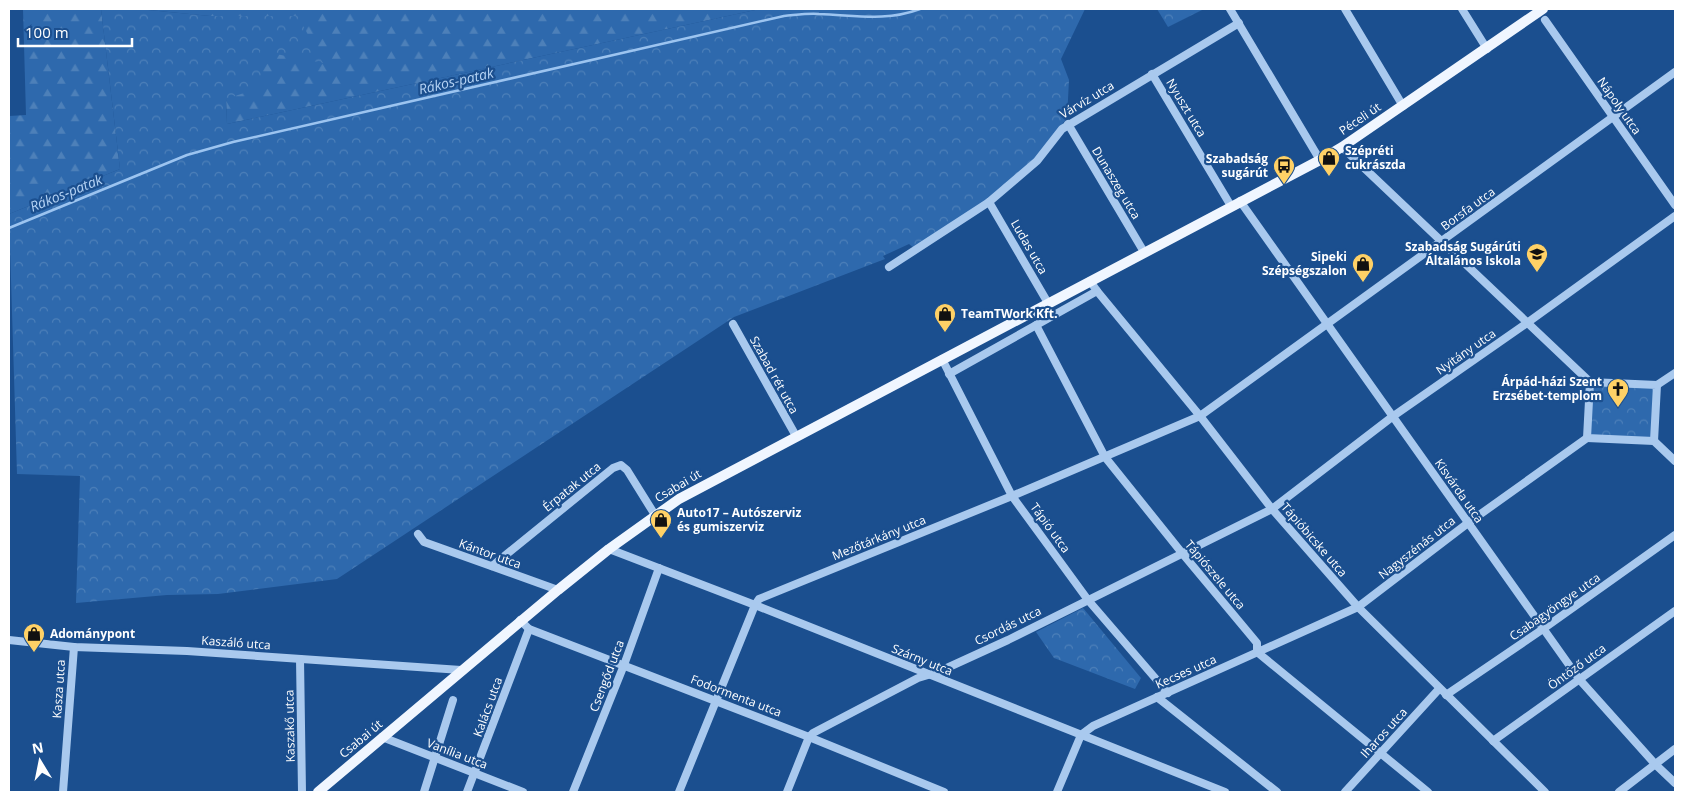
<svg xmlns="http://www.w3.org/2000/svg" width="1684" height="801" viewBox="0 0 1684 801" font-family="'Open Sans',sans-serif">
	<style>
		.forest { fill: url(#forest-firs) }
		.park { fill: url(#park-crowns) }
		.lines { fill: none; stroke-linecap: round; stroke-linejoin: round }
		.stream { stroke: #9cc4f0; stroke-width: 2.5 }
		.minor { stroke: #a9c9ee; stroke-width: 8 }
		.major { stroke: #f0f6ff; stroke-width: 10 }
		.labels { text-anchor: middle; stroke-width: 4.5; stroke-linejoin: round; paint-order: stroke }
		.street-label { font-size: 12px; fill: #fff; stroke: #1b4f8f }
		.poi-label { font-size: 12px; font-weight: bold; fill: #fff; stroke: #1b4f8f; text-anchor: start }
		.water-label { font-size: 14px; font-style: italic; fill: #b5d3f5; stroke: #1b4f8f }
	</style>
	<defs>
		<pattern id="forest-firs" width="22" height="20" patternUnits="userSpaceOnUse" patternTransform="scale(1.25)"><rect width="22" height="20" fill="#2e69ad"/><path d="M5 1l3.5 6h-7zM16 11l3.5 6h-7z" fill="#4d80b9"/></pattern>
		<pattern id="park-crowns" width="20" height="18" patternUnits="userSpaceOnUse" patternTransform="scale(1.25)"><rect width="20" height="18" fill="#2e69ad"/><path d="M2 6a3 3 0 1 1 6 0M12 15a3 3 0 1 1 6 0" fill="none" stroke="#4d80b9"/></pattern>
	</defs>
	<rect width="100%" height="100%" fill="#1b4f8f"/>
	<g class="forest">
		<path d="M23,9H101L120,169L9,214V116L26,115Z"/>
		<path d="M138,9H760L227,124L226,99L210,16Z"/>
	</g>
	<g class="park">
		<path d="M101,9H138L210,16H298L323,63L260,51L262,87L226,99L227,124L760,9H1085L1061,59L1069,80L1067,118L1035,159L989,199L914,248L909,244L883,256L885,259L734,317L337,579L218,594L167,595L76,603L80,476L17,474L9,214L120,169Z"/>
		<path d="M1157,9H1204L1168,27Z"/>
		<path d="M1590,382L1657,385L1654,441L1587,438Z"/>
		<path d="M1083,608L1141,678L1135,689L1054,658L1036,632Z"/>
	</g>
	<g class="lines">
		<path class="stream" d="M9,228L187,155L233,142L784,16C796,15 808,13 819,14C855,15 885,22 920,9"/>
		<g class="minor">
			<path d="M1230,9L1320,160"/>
			<path d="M1345,9L1403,106"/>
			<path d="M1462,9L1487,49"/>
			<path d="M1545,20L1675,205"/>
			<path d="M1152,74L1231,206"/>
			<path d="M1068,124L1144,252"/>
			<path d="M1342,147L1590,382"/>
			<path d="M1240,201L1579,679L1655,764L1675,783"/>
			<path d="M989,202L1048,303"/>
			<path d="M889,267L989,202L1037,161L1062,129L1239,23"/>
			<path d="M1090,281L1097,291L1200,416L1272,509L1358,607L1545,792"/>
			<path d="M733,324L796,436"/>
			<path d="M1036,325L1105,457L1182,553L1257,643V652L1428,792"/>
			<path d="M942,359L1012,496L1088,600L1168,693"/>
			<path d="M949,374L1097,291"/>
			<path d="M1590,382L1587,438L1654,441"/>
			<path d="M1590,382L1657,385L1654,441"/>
			<path d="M1657,385L1675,373"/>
			<path d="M1654,441L1675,461"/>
			<path d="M418,534L424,542L558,590"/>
			<path d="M609,549L755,605L1225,792"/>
			<path d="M492,566L613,468L621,465L627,470L655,515"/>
			<path d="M520,620L529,629L809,737L944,792"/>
			<path d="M9,640L74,647L187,651L461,670"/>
			<path d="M300,659L302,792"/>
			<path d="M1446,695L1543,629L1675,535"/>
			<path d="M1157,697L1277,792"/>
			<path d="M382,737L523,792"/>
			<path d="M1493,741L1675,611"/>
			<path d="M63,792L74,647"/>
			<path d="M424,792L453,700"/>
			<path d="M467,792L529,629"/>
			<path d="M573,792L624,665L659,568"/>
			<path d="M679,792L755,605L759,599L1012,496L1200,416L1675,72"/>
			<path d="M787,792L809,737L813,733L918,678L938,672L1008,640L1272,509L1392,417L1527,323L1675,216"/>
			<path d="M1057,792L1081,735L1093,726L1358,607L1468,523L1587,438"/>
			<path d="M1345,792L1439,689"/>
			<path d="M1619,792L1675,749"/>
		</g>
		<path class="major" d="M318,792L558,590L609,549L679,499L1320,160L1342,147L1543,9"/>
	</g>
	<defs>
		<g id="shop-pin" transform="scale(1.125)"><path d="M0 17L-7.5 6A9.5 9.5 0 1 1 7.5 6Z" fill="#ffd166" stroke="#1b4f8f"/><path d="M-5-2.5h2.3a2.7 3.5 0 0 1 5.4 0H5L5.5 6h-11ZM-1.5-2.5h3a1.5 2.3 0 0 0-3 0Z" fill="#111"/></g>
		<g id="bus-pin" transform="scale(1.125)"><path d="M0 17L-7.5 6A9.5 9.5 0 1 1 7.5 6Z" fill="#ffd166" stroke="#1b4f8f"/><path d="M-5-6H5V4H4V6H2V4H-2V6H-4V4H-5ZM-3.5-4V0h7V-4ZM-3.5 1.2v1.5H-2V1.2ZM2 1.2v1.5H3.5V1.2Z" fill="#111"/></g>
		<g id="school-pin" transform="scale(1.125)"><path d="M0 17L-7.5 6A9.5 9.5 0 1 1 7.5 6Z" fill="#ffd166" stroke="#1b4f8f"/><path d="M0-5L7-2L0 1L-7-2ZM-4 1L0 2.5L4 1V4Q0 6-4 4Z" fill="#111"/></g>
		<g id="church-pin" transform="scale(1.125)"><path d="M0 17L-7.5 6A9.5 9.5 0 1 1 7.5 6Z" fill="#ffd166" stroke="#1b4f8f"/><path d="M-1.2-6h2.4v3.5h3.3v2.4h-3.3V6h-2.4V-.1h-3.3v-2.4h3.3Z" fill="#111"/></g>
	</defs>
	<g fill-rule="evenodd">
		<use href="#shop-pin" x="1329" y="158"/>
		<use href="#bus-pin" x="1284" y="166"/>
		<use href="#school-pin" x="1537" y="254"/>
		<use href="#shop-pin" x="1363" y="264"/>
		<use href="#shop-pin" x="945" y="314"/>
		<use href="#church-pin" x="1618" y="389"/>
		<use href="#shop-pin" x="661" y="520"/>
		<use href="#shop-pin" x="34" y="634"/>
	</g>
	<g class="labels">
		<g class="street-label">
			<text transform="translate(1087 100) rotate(-31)" y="4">Várvíz utca</text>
			<text transform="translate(1619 106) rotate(55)" y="4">Nápoly utca</text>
			<text transform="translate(1186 108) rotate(59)" y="4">Nyuszt utca</text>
			<text transform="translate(1360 119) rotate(-34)" y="4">Péceli út</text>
			<text transform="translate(1116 183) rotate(59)" y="4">Dunaszeg utca</text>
			<text transform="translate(1468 209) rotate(-36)" y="4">Borsfa utca</text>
			<text transform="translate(1029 247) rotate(60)" y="4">Ludas utca</text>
			<text transform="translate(1466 352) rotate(-35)" y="4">Nyitány utca</text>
			<text transform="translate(774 375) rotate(61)" y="4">Szabad rét utca</text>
			<text transform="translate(678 486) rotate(-31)" y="4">Csabai út</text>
			<text transform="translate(572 487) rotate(-39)" y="4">Érpatak utca</text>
			<text transform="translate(1459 491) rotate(55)" y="4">Kisvárda utca</text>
			<text transform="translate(1050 528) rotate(54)" y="4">Tápió utca</text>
			<text transform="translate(879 538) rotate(-22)" y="4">Mezőtárkány utca</text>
			<text transform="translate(1314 540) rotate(49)" y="4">Tápióbicske utca</text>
			<text transform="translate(1417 548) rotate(-38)" y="4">Nagyszénás utca</text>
			<text transform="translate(490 554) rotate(20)" y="4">Kántor utca</text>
			<text transform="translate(1215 575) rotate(50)" y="4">Tápiószele utca</text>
			<text transform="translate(1555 607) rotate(-35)" y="4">Csabagyöngye utca</text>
			<text transform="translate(1008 626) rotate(-26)" y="4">Csordás utca</text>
			<text transform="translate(236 643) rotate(4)" y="4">Kaszáló utca</text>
			<text transform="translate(922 660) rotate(22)" y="4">Szárny utca</text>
			<text transform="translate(1577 667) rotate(-36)" y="4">Öntöző utca</text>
			<text transform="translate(1186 672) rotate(-24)" y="4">Kecses utca</text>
			<text transform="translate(607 676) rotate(-69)" y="4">Csengőd utca</text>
			<text transform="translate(59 689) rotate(-86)" y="4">Kasza utca</text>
			<text transform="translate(736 696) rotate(21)" y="4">Fodormenta utca</text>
			<text transform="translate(488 707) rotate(-70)" y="4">Kalács utca</text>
			<text transform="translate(290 726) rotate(-91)" y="4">Kaszakő utca</text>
			<text transform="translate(1384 733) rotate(-48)" y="4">Iharos utca</text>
			<text transform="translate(361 739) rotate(-40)" y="4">Csabai út</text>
			<text transform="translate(457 754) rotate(21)" y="4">Vanília utca</text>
		</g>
		<g class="poi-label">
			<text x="1345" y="155">Szépréti<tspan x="1345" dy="14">cukrászda</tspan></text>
			<text x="1268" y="163" text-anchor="end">Szabadság<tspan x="1268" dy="14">sugárút</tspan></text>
			<text x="1521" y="251" text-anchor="end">Szabadság Sugárúti<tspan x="1521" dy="14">Általános Iskola</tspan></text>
			<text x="1347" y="261" text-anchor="end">Sipeki<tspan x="1347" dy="14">Szépségszalon</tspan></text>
			<text x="961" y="318">TeamTWork Kft.</text>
			<text x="1602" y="386" text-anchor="end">Árpád-házi Szent<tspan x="1602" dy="14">Erzsébet-templom</tspan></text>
			<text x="677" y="517">Auto17 – Autószerviz<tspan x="677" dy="14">és gumiszerviz</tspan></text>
			<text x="50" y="638">Adománypont</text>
		</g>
		<g class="water-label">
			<text transform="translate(456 81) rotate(-13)" y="5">Rákos-patak</text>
			<text transform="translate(66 193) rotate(-22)" y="5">Rákos-patak</text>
		</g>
	</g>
	<rect width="1684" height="801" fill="none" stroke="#ffffff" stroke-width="20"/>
	<g transform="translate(40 761) rotate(350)" stroke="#1b4f8f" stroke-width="4" paint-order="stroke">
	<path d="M0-4L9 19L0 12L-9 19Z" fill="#ffffff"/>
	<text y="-8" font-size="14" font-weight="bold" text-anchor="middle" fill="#ffffff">N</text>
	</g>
	<path d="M18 38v8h114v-8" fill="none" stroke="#ffffff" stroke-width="2.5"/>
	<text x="25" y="38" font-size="15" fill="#ffffff" stroke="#1b4f8f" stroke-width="4" paint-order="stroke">100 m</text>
</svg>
